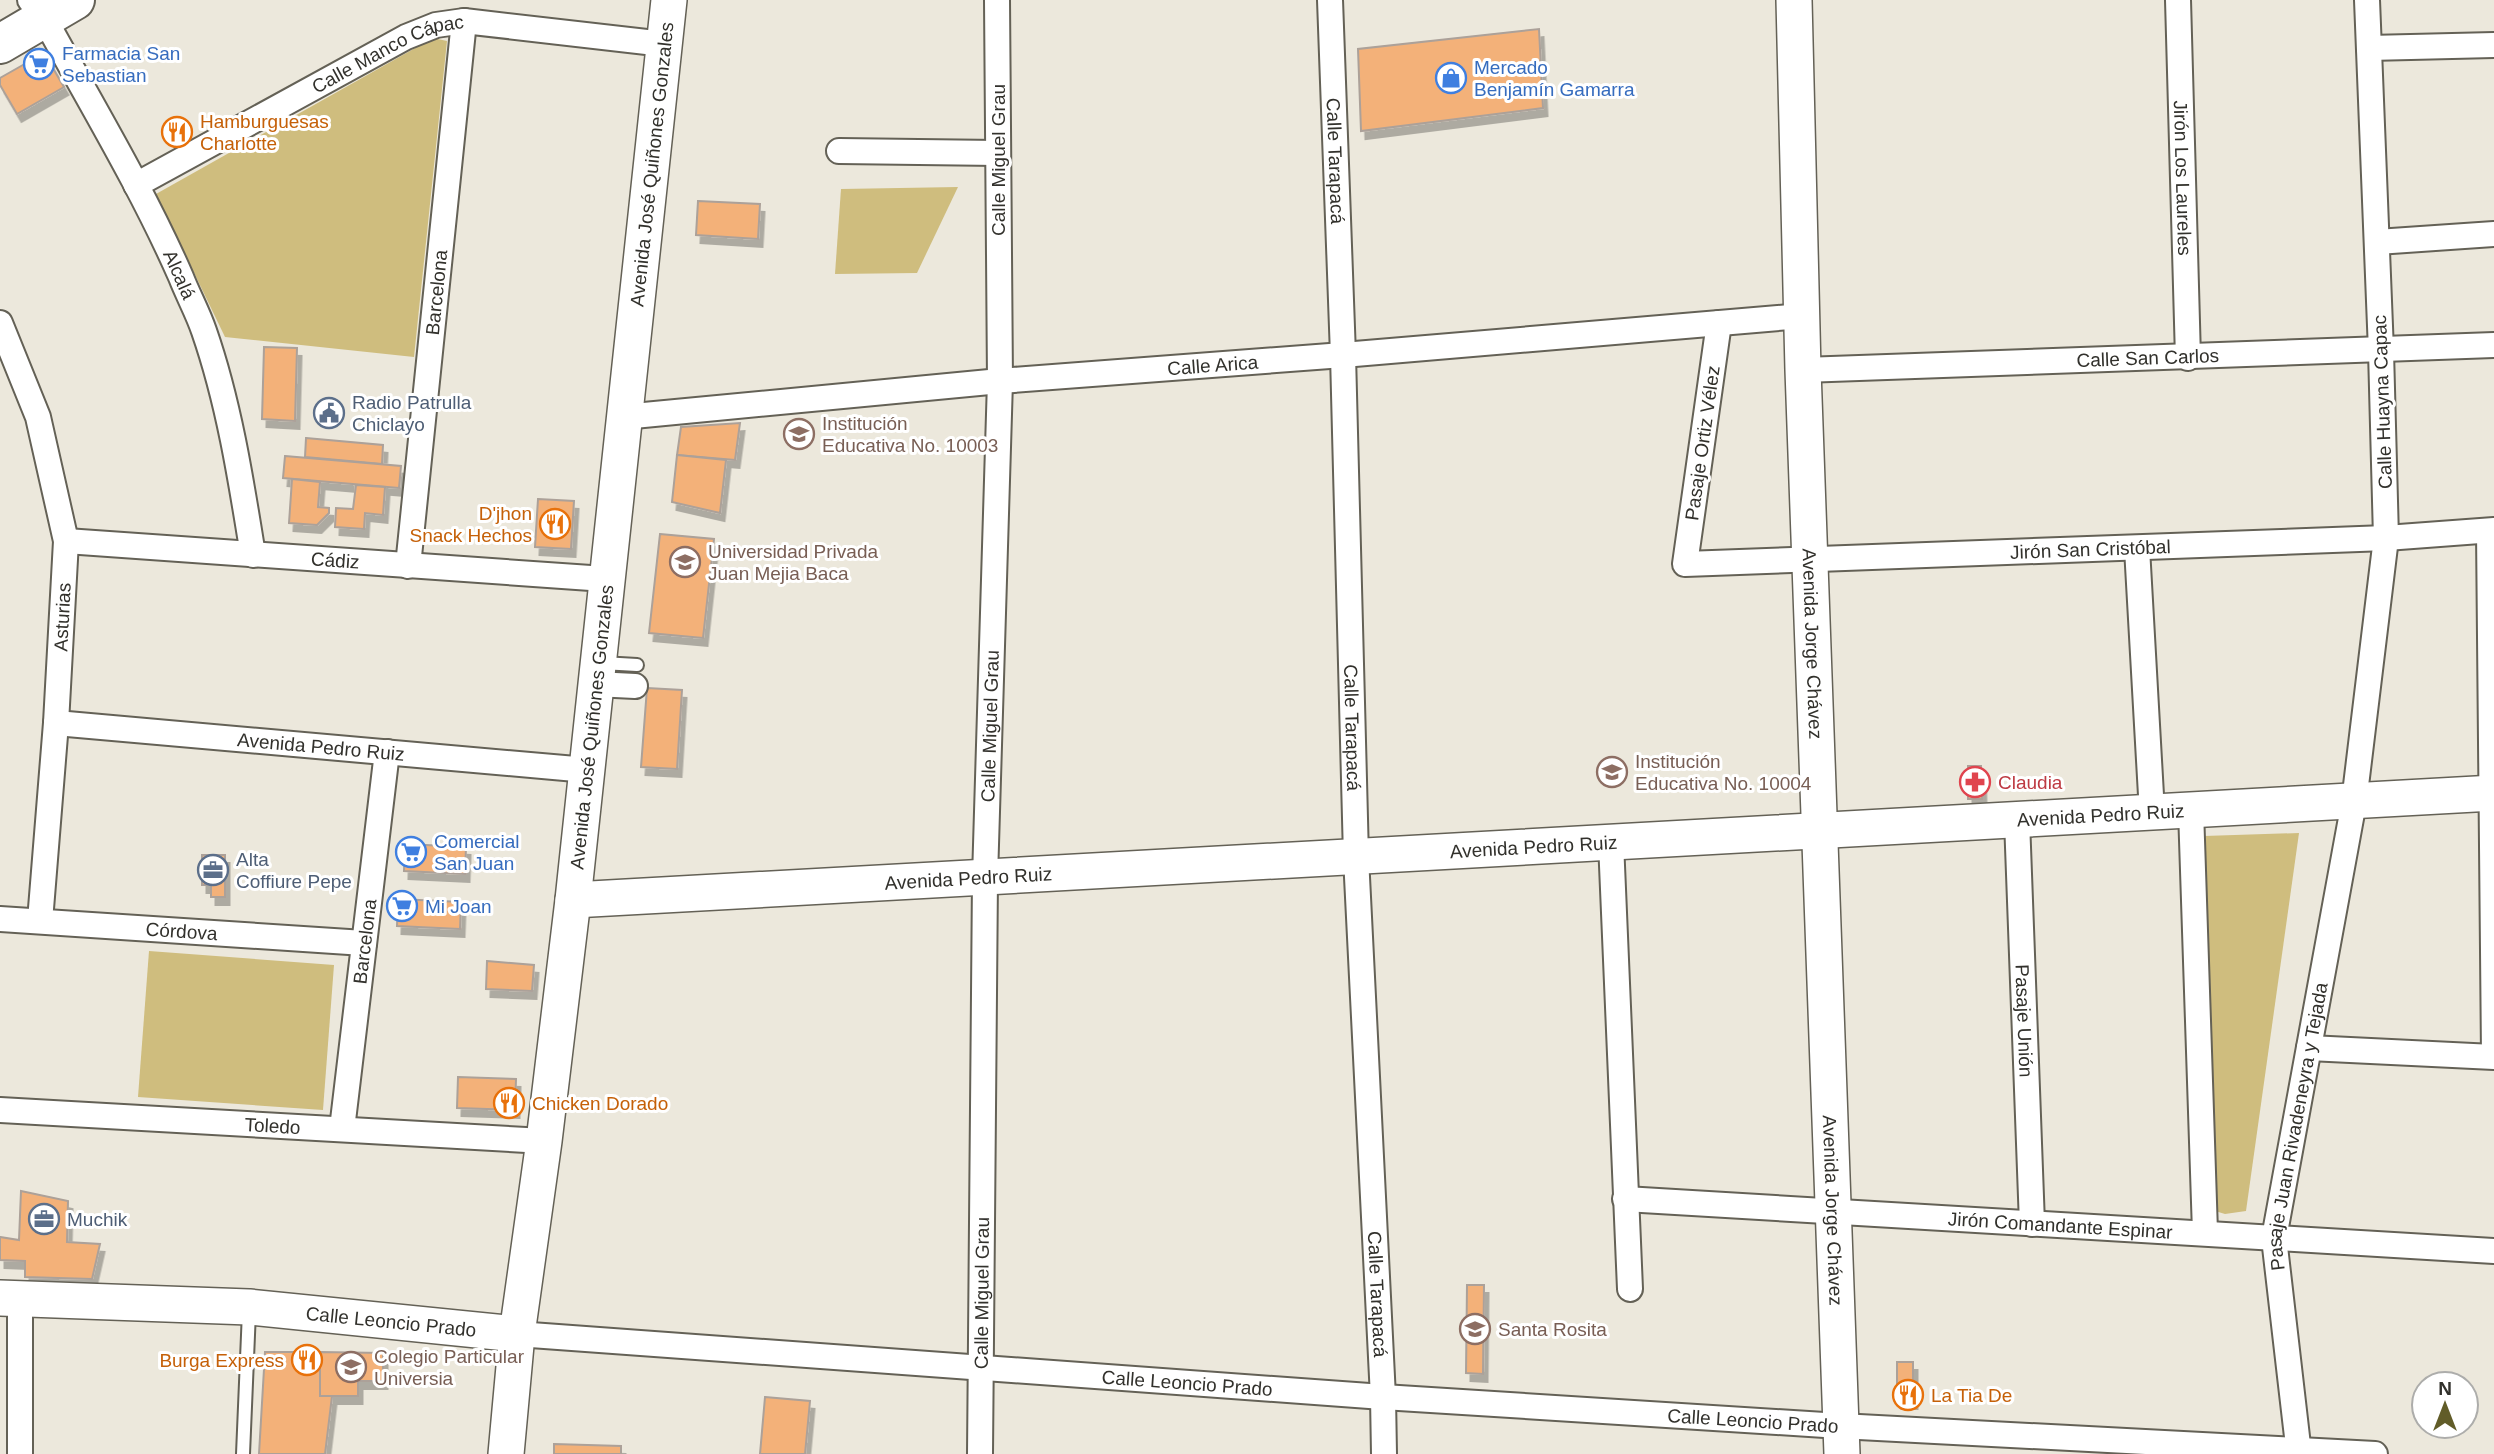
<svg xmlns="http://www.w3.org/2000/svg" width="2494" height="1454" viewBox="0 0 2494 1454" font-family="Helvetica,sans-serif">
	<style>
		.green { fill: #cfbd7e }
		.building { fill: #f3b179; stroke: #aca199; stroke-width: 2; filter: url(#shadow) }
		.lines { fill: none; stroke-linecap: round; stroke-linejoin: round }
		.lane-casing { stroke: #646156; stroke-width: 16 }
		.street-casing { stroke: #646156; stroke-width: 28 }
		.secondary-casing { stroke: #646156; stroke-width: 38 }
		.primary-casing { stroke: #646156; stroke-width: 42 }
		.lane { stroke: #fff; stroke-width: 12 }
		.street { stroke: #fff; stroke-width: 24 }
		.secondary { stroke: #fff; stroke-width: 35 }
		.primary { stroke: #fff; stroke-width: 38 }
		.labels { text-anchor: middle; stroke-width: 6; stroke-linejoin: round; paint-order: stroke }
		.shop-label { font-size: 19px; fill: #366cbe; stroke: #fff; text-anchor: start }
		.street-label { font-size: 19px; fill: #32312c; stroke: #fff }
		.food-label { font-size: 19px; fill: #c56008; stroke: #fff; text-anchor: start }
		.service-label { font-size: 19px; fill: #4e5e75; stroke: #fff; text-anchor: start }
		.education-label { font-size: 19px; fill: #785e54; stroke: #fff; text-anchor: start }
		.health-label { font-size: 19px; fill: #be3a42; stroke: #fff; text-anchor: start }
	</style>
	<defs>
		<filter id="shadow"><feDropShadow dx="4.5" dy="8" stdDeviation="0" flood-color="#0004"/></filter>
	</defs>
	<rect width="100%" height="100%" fill="#ece8dc"/>
	<g class="green">
		<path d="M433,38L447,41L414,357L225,337L156,194Z"/>
		<path d="M958,187L917,273L835,274L841,189Z"/>
		<path d="M2299,833L2246,1211L2225,1214L2215,1211L2204,836Z"/>
		<path d="M149,951L334,965L323,1110L138,1097Z"/>
	</g>
	<g class="building">
		<path d="M1539,29L1543,108L1361,131L1358,49Z"/>
		<path d="M44,53L64,87L17,114L0,85V78Z"/>
		<path d="M698,201L760,204L758,239L696,235Z"/>
		<path d="M264,347L297,348L295,421L262,419Z"/>
		<path d="M740,423L735,460L677,455L681,427Z"/>
		<path d="M306,438L383,445L382,464L305,457Z"/>
		<path d="M677,455L726,460L720,513L672,502Z"/>
		<path d="M285,456L401,466L399,488L283,478Z"/>
		<path d="M292,479L320,482L318,507L329,508V513L317,525L289,523Z"/>
		<path d="M356,485L385,487L383,515L365,513L364,529L335,527L336,508L353,509Z"/>
		<path d="M538,499L574,501L571,549L535,547Z"/>
		<path d="M660,534L714,539L703,638L649,633Z"/>
		<path d="M647,688L682,690L677,769L641,767Z"/>
		<path d="M1968,766H1981L1982,799H1968Z"/>
		<path d="M405,844L466,847L465,874L404,871Z"/>
		<path d="M202,855H225V897H211V885H202Z"/>
		<path d="M398,899L461,902L460,929L397,926Z"/>
		<path d="M487,961L534,965L532,991L486,989Z"/>
		<path d="M458,1077L516,1079L515,1110L457,1108Z"/>
		<path d="M21,1191L68,1201L67,1242L100,1244L92,1279L25,1277V1261L0,1260V1237L19,1240Z"/>
		<path d="M1467,1285H1484L1483,1374L1466,1373Z"/>
		<path d="M265,1352H320V1396H332L325,1454H259Z"/>
		<path d="M320,1352L383,1353V1381H358V1396H320Z"/>
		<rect x="1897" y="1362" width="16" height="39"/>
		<path d="M765,1397L810,1401L805,1454H760Z"/>
		<path d="M554,1444L621,1446V1454H554Z"/>
	</g>
	<g class="lines">
		<g class="lane-casing">
			<g id="lane">
				<path d="M602,663L637,665"/>
				<path d="M243,1454L249,1311"/>
			</g>
		</g>
		<g class="street-casing">
			<g id="street">
				<path id="s1" d="M30,0L44,18C91,104 142,188 181,277C188,295 198,313 204,331C229,403 241,480 253,555"/>
				<path id="s2" d="M1330,0L1343,355L1356,857L1383,1397L1384,1454"/>
				<path id="s3" d="M2178,0L2188,358"/>
				<path d="M2369,48L2494,45"/>
				<path d="M839,151L998,153"/>
				<path id="s4" d="M136,185L406,37L436,25L464,21L664,44"/>
				<path d="M2377,242L2494,234"/>
				<path d="M0,323L38,417L66,541L56,723L40,921"/>
				<path id="s5" d="M1719,323L1685,564L2386,538L2494,530"/>
				<path id="s6" d="M1803,370L2494,345"/>
				<path id="s7" d="M623,417L1000,381L1343,355L1802,316"/>
				<path d="M2489,531L2494,1056"/>
				<path id="s8" d="M66,541L605,579"/>
				<path d="M2137,548L2152,813"/>
				<path id="s9" d="M408,566L464,21"/>
				<path d="M595,684L635,686"/>
				<path id="s10" d="M56,723L587,770"/>
				<path d="M2191,810L2205,1232"/>
				<path id="s11" d="M2017,820L2032,1224"/>
				<path d="M1611,842L1630,1289"/>
				<path id="s12" d="M0,919L364,943"/>
				<path d="M2309,1048L2494,1057"/>
				<path id="s13" d="M0,1110L544,1141"/>
				<path id="s14" d="M342,1129L387,752"/>
				<path id="s15" d="M1625,1199L2494,1251"/>
				<path id="s16" d="M517,1334L1383,1397L1840,1426L2375,1454"/>
				<path d="M20,1454V1299"/>
				<path id="s17" d="M980,1454L985,878L1000,381L997,0"/>
				<path id="s18" d="M2299,1454L2274,1238L2354,802L2386,538L2381,351L2367,0"/>
			</g>
		</g>
		<g class="secondary-casing">
			<g id="secondary">
				<path id="s19" d="M1794,0L1803,370L1842,1454"/>
				<path id="s20" d="M573,900L2494,793"/>
				<path id="s21" d="M0,1298L249,1307L517,1334"/>
				<path id="s22" d="M506,1454L517,1334L544,1141L573,900L669,0"/>
			</g>
		</g>
		<g class="primary-casing">
			<path id="primary" d="M0,44L75,0"/>
		</g>
		<use href="#lane" class="lane"/>
		<use href="#street" class="street"/>
		<use href="#secondary" class="secondary"/>
		<use href="#primary" class="primary"/>
	</g>
	<defs>
		<g id="supermarket-ring" transform="scale(1.575)"><circle r="9.5" fill="#fff" stroke="#3f7fe0" stroke-width="1.5"/><path d="M-6-5.5h2.5l.6 2H6L4.5 2H-2.5L-4.4-4H-6ZM-1.5 3.2a1.3 1.3 0 1 0 .1 0ZM3 3.2a1.3 1.3 0 1 0 .1 0Z" fill="#3f7fe0"/></g>
		<g id="shop-ring" transform="scale(1.575)"><circle r="9.5" fill="#fff" stroke="#3f7fe0" stroke-width="1.5"/><path d="M-5-2.5h2.3a2.7 3.5 0 0 1 5.4 0H5L5.5 6h-11ZM-1.5-2.5h3a1.5 2.3 0 0 0-3 0Z" fill="#3f7fe0"/></g>
		<g id="restaurant-ring" transform="scale(1.575)"><circle r="9.5" fill="#fff" stroke="#e8710a" stroke-width="1.5"/><path d="M-5-6h1v4h1v-4h1v4h1v-4h1v5L-1.5 .5V6h-2V.5L-5-1ZM5-6V6H3V1.5H1.5Q1.5-4 5-6Z" fill="#e8710a"/></g>
		<g id="civic-ring" transform="scale(1.575)"><circle r="9.5" fill="#fff" stroke="#5c6f8a" stroke-width="1.5"/><path d="M-.6-6.5H3V-4.5H.6V-3L4-1V1h2V6H-6V1h2V-1L-.6-3ZM-1.2 2.5V6h2.4V2.5Z" fill="#5c6f8a"/></g>
		<g id="school-ring" transform="scale(1.575)"><circle r="9.5" fill="#fff" stroke="#8d6e63" stroke-width="1.5"/><path d="M0-5L7-2L0 1L-7-2ZM-4 1L0 2.5L4 1V4Q0 6-4 4Z" fill="#8d6e63"/></g>
		<g id="university-ring" transform="scale(1.575)"><circle r="9.5" fill="#fff" stroke="#8d6e63" stroke-width="1.5"/><path d="M0-5L7-2L0 1L-7-2ZM-4 1L0 2.5L4 1V4Q0 6-4 4Z" fill="#8d6e63"/></g>
		<g id="pharmacy-ring" transform="scale(1.575)"><circle r="9.5" fill="#fff" stroke="#e0444e" stroke-width="1.5"/><path d="M-2-6h4v4h4v4h-4v4h-4v-4h-4v-4h4Z" fill="#e0444e"/></g>
		<g id="office-ring" transform="scale(1.575)"><circle r="9.5" fill="#fff" stroke="#5c6f8a" stroke-width="1.5"/><path d="M-6-3h4V-5.5h4V-3h4V5H-6ZM-1-4.5V-3h2v-1.5ZM-6 0V1H6V0Z" fill="#5c6f8a"/></g>
	</defs>
	<g fill-rule="evenodd">
		<use href="#supermarket-ring" x="39" y="64"/>
		<use href="#shop-ring" x="1451" y="78"/>
		<use href="#restaurant-ring" x="177" y="132"/>
		<use href="#civic-ring" x="329" y="413"/>
		<use href="#school-ring" x="799" y="434"/>
		<use href="#restaurant-ring" x="555" y="524"/>
		<use href="#university-ring" x="685" y="562"/>
		<use href="#school-ring" x="1612" y="772"/>
		<use href="#pharmacy-ring" x="1975" y="782"/>
		<use href="#supermarket-ring" x="411" y="852"/>
		<use href="#office-ring" x="213" y="870"/>
		<use href="#supermarket-ring" x="402" y="906"/>
		<use href="#restaurant-ring" x="509" y="1103"/>
		<use href="#office-ring" x="44" y="1219"/>
		<use href="#school-ring" x="1475" y="1329"/>
		<use href="#restaurant-ring" x="307" y="1360"/>
		<use href="#university-ring" x="351" y="1367"/>
		<use href="#restaurant-ring" x="1908" y="1395"/>
	</g>
	<g class="labels">
		<g class="shop-label">
			<text x="62" y="60">Farmacia San<tspan x="62" dy="22">Sebastian</tspan></text>
			<text x="1474" y="74">Mercado<tspan x="1474" dy="22">Benjamín Gamarra</tspan></text>
			<text x="434" y="848">Comercial<tspan x="434" dy="22">San Juan</tspan></text>
			<text x="425" y="913">Mi Joan</text>
		</g>
		<g class="street-label">
			<text dy="7" stroke="none"><textPath href="#s4" startOffset="285">Calle Manco Cápac</textPath></text>
			<text transform="translate(998 160) rotate(-90)" y="7">Calle Miguel Grau</text>
			<text dy="7" stroke="none"><textPath href="#s2" startOffset="161">Calle Tarapacá</textPath></text>
			<text dy="7" stroke="none"><textPath href="#s22" startOffset="1298">Avenida José Quiñones Gonzales</textPath></text>
			<text dy="7" stroke="none"><textPath href="#s3" startOffset="178">Jirón Los Laureles</textPath></text>
			<text dy="7" stroke="none"><textPath href="#s1" startOffset="313">Alcalá</textPath></text>
			<text dy="7" stroke="none"><textPath href="#s9" startOffset="275">Barcelona</textPath></text>
			<text dy="7" stroke="none"><textPath href="#s6" startOffset="345">Calle San Carlos</textPath></text>
			<text dy="7" stroke="none"><textPath href="#s7" startOffset="592">Calle Arica</textPath></text>
			<text transform="translate(2382 402) rotate(-92)" y="7">Calle Huayna Capac</text>
			<text transform="translate(1702 443) rotate(-82)" y="7">Pasaje Ortiz Vélez</text>
			<text dy="7" stroke="none"><textPath href="#s5" startOffset="649">Jirón San Cristóbal</textPath></text>
			<text dy="7" stroke="none"><textPath href="#s8" startOffset="270">Cádiz</textPath></text>
			<text transform="translate(62 617) rotate(-87)" y="7">Asturias</text>
			<text dy="7" stroke="none"><textPath href="#s19" startOffset="644">Avenida Jorge Chávez</textPath></text>
			<text dy="7" stroke="none"><textPath href="#s22" startOffset="732">Avenida José Quiñones Gonzales</textPath></text>
			<text dy="7" stroke="none"><textPath href="#s17" startOffset="728">Calle Miguel Grau</textPath></text>
			<text dy="7" stroke="none"><textPath href="#s2" startOffset="728">Calle Tarapacá</textPath></text>
			<text dy="7" stroke="none"><textPath href="#s10" startOffset="266">Avenida Pedro Ruiz</textPath></text>
			<text dy="7" stroke="none"><textPath href="#s20" startOffset="1530">Avenida Pedro Ruiz</textPath></text>
			<text dy="7" stroke="none"><textPath href="#s20" startOffset="962">Avenida Pedro Ruiz</textPath></text>
			<text dy="7" stroke="none"><textPath href="#s20" startOffset="396">Avenida Pedro Ruiz</textPath></text>
			<text dy="7" stroke="none"><textPath href="#s12" startOffset="182">Córdova</textPath></text>
			<text dy="7" stroke="none"><textPath href="#s14" startOffset="189">Barcelona</textPath></text>
			<text dy="7" stroke="none"><textPath href="#s11" startOffset="201">Pasaje Unión</textPath></text>
			<text dy="7" stroke="none"><textPath href="#s13" startOffset="273">Toledo</textPath></text>
			<text dy="7" stroke="none"><textPath href="#s18" startOffset="331">Pasaje Juan Rivadeneyra y Tejada</textPath></text>
			<text dy="7" stroke="none"><textPath href="#s19" startOffset="1211">Avenida Jorge Chávez</textPath></text>
			<text dy="7" stroke="none"><textPath href="#s15" startOffset="436">Jirón Comandante Espinar</textPath></text>
			<text dy="7" stroke="none"><textPath href="#s17" startOffset="161">Calle Miguel Grau</textPath></text>
			<text dy="7" stroke="none"><textPath href="#s2" startOffset="1295">Calle Tarapacá</textPath></text>
			<text dy="7" stroke="none"><textPath href="#s21" startOffset="392">Calle Leoncio Prado</textPath></text>
			<text dy="7" stroke="none"><textPath href="#s16" startOffset="672">Calle Leoncio Prado</textPath></text>
			<text dy="7" stroke="none"><textPath href="#s16" startOffset="1239">Calle Leoncio Prado</textPath></text>
		</g>
		<g class="food-label">
			<text x="200" y="128">Hamburguesas<tspan x="200" dy="22">Charlotte</tspan></text>
			<text x="532" y="520" text-anchor="end">D'jhon<tspan x="532" dy="22">Snack Hechos</tspan></text>
			<text x="532" y="1110">Chicken Dorado</text>
			<text x="284" y="1367" text-anchor="end">Burga Express</text>
			<text x="1931" y="1402">La Tia De</text>
		</g>
		<g class="service-label">
			<text x="352" y="409">Radio Patrulla<tspan x="352" dy="22">Chiclayo</tspan></text>
			<text x="236" y="866">Alta<tspan x="236" dy="22">Coffiure Pepe</tspan></text>
			<text x="67" y="1226">Muchik</text>
		</g>
		<g class="education-label">
			<text x="822" y="430">Institución<tspan x="822" dy="22">Educativa No. 10003</tspan></text>
			<text x="708" y="558">Universidad Privada<tspan x="708" dy="22">Juan Mejia Baca</tspan></text>
			<text x="1635" y="768">Institución<tspan x="1635" dy="22">Educativa No. 10004</tspan></text>
			<text x="1498" y="1336">Santa Rosita</text>
			<text x="374" y="1363">Colegio Particular<tspan x="374" dy="22">Universia</tspan></text>
		</g>
		<g class="health-label">
			<text x="1998" y="789">Claudia</text>
		</g>
	</g>
	<g transform="translate(2445 1405)"><circle r="33" fill="#ffffff" stroke="#adadab" stroke-width="2"/>
	<path d="M0-5L12 26L0 18L-12 26Z" fill="#615c28"/>
	<text y="-10" font-size="19" font-weight="bold" text-anchor="middle" fill="#32312c">N</text>
	</g>
</svg>
